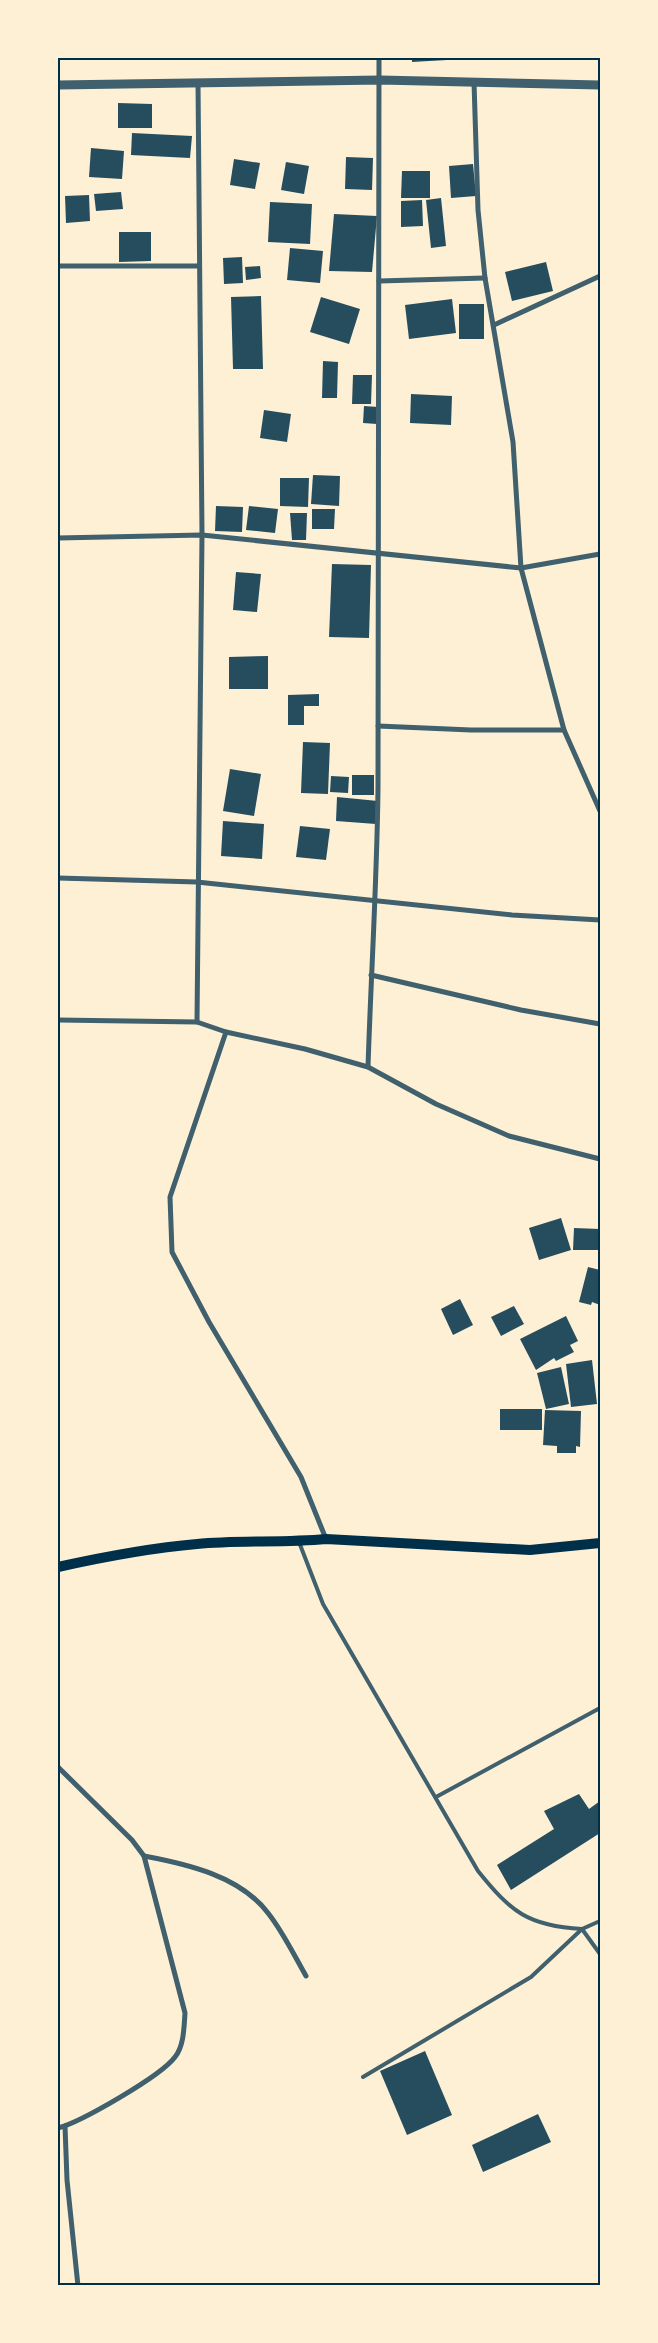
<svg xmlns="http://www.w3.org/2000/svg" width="658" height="2343" viewBox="0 0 658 2343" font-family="Barlow,sans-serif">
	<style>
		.building { fill: #264d5e }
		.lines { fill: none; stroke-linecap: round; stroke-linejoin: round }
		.service { stroke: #3f606c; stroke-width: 4 }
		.minor { stroke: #3f606c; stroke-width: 5 }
		.tertiary { stroke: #3f606c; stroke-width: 9 }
		.secondary { stroke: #003049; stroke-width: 10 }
		.neatline { fill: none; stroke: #003049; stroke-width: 2 }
	</style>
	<rect width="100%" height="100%" fill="#fdf0d5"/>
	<g class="building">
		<path d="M412,58H447V60L412,62Z"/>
		<path d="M118,103L152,104V128H118Z"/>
		<path d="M132,133L192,136L190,158L131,155Z"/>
		<path d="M91,148L124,151L122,179L89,177Z"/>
		<path d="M346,157L373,158L372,190L345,189Z"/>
		<path d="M234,159L260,163L255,189L230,185Z"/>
		<path d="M286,162L309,166L304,194L281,190Z"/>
		<path d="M473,164L476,196L451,198L449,166Z"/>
		<path d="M402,171H430V198H401Z"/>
		<path d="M121,192L123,209L96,211L94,194Z"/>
		<path d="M89,195L90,221L66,223L65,196Z"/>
		<path d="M441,198L446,246L431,248L426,200Z"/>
		<path d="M422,200L423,226L401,227V201Z"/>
		<path d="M270,202L312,204L310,244L268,242Z"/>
		<path d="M334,214L377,216L372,272L329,271Z"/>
		<path d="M119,232H151V261L119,262Z"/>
		<path d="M290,248L323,251L320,283L287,280Z"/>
		<path d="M242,257L243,283L224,284L223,258Z"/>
		<path d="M546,262L553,291L512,301L505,272Z"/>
		<path d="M260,266L261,278L246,280L245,267Z"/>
		<path d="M261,296L263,369H233L231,297Z"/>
		<path d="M321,297L360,309L349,344L310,332Z"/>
		<path d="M452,299L456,333L409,339L405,305Z"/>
		<rect x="459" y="304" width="25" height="35"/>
		<path d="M323,361L338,362L337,398H322Z"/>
		<path d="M353,375H372L371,404H352Z"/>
		<path d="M411,394L452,396L451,425L410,423Z"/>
		<path d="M364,406L378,407L377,424L363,423Z"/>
		<path d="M264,410L291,414L287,442L260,438Z"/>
		<path d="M313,475L340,476L339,506L311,504Z"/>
		<path d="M280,478H309L308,507L280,506Z"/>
		<path d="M216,506L243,507L242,532L215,531Z"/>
		<path d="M249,506L278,509L275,533L246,530Z"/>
		<path d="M312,509H335L334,529H312Z"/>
		<path d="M290,513H307L306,540H292Z"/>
		<path d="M332,564L371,565L369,638L329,637Z"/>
		<path d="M236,572L261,574L257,612L233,610Z"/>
		<path d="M268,656V689H229V657Z"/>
		<path d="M319,694V706H304V725H288V695Z"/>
		<path d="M303,742L330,743L328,794L301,793Z"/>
		<path d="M230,769L261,774L254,816L223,811Z"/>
		<rect x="352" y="775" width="22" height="20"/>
		<path d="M331,776L349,777L348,793L330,792Z"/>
		<path d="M337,797L378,801L376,824L336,821Z"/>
		<path d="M223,821L264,824L262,859L221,856Z"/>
		<path d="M300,826L330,829L326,860L296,857Z"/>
		<path d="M561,1218L571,1250L539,1260L529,1228Z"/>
		<path d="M574,1228L600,1229V1250H573Z"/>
		<path d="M588,1267L600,1270V1305L592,1302L591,1305L579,1302Z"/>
		<path d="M460,1299L473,1325L453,1335L441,1309Z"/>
		<path d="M514,1306L524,1324L501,1336L491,1317Z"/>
		<path d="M566,1316L578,1341L570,1345L574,1352L556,1361L554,1358L536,1370L520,1339Z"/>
		<path d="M592,1360L597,1404L571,1407L566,1364Z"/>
		<path d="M561,1367L569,1404L546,1409L537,1373Z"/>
		<rect x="500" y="1409" width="42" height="21"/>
		<path d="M545,1410L581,1411L580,1447L576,1446V1453H557V1446L543,1445Z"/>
		<path d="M579,1794L589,1809L600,1801V1833L511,1890L497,1865L554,1829L544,1811Z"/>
		<path d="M425,2051L452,2115L407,2135L380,2071Z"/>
		<path d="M538,2114L551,2142L483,2172L472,2145Z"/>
	</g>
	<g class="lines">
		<g class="service">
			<path d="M299,1542L323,1604L478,1871C511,1912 528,1926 582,1929L600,1954"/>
			<path d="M436,1797L600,1708"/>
			<path d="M363,2077L531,1977L582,1929L600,1921"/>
		</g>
		<g class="minor">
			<path d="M474,82L478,210L485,278L513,442L521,568L564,730L600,811"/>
			<path d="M58,266H199"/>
			<path d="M379,281L485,278"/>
			<path d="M494,325L600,276"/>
			<path d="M58,538L202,535L521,568L600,554"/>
			<path d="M378,726L471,730H564"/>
			<path d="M58,878L197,882L512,915L600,920"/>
			<path d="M371,975L521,1010L600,1024"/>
			<path d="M58,1020L197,1022L226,1032L305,1049L368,1067L436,1104L509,1136L600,1159"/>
			<path d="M197,1022L202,535L198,82"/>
			<path d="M226,1032L170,1197L172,1252L209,1322L301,1477L326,1539"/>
			<path d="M368,1067C371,974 377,881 378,788L379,58"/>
			<path d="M58,1767L132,1840L144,1856L185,2013C184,2027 184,2046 175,2057C161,2076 81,2122 58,2128"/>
			<path d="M144,1856C187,1864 240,1876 268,1913C283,1932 294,1955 306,1976"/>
			<path d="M65,2126L67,2180L78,2286"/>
		</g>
		<path class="tertiary" d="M58,85L380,80L600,85"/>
		<path class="secondary" d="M58,1567C103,1557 150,1548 197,1544C239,1540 283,1543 326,1539L530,1550L600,1543"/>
	</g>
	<rect width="658" height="2343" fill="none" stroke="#fdf0d5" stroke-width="118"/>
	<rect x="59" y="59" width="540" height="2225" class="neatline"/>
</svg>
